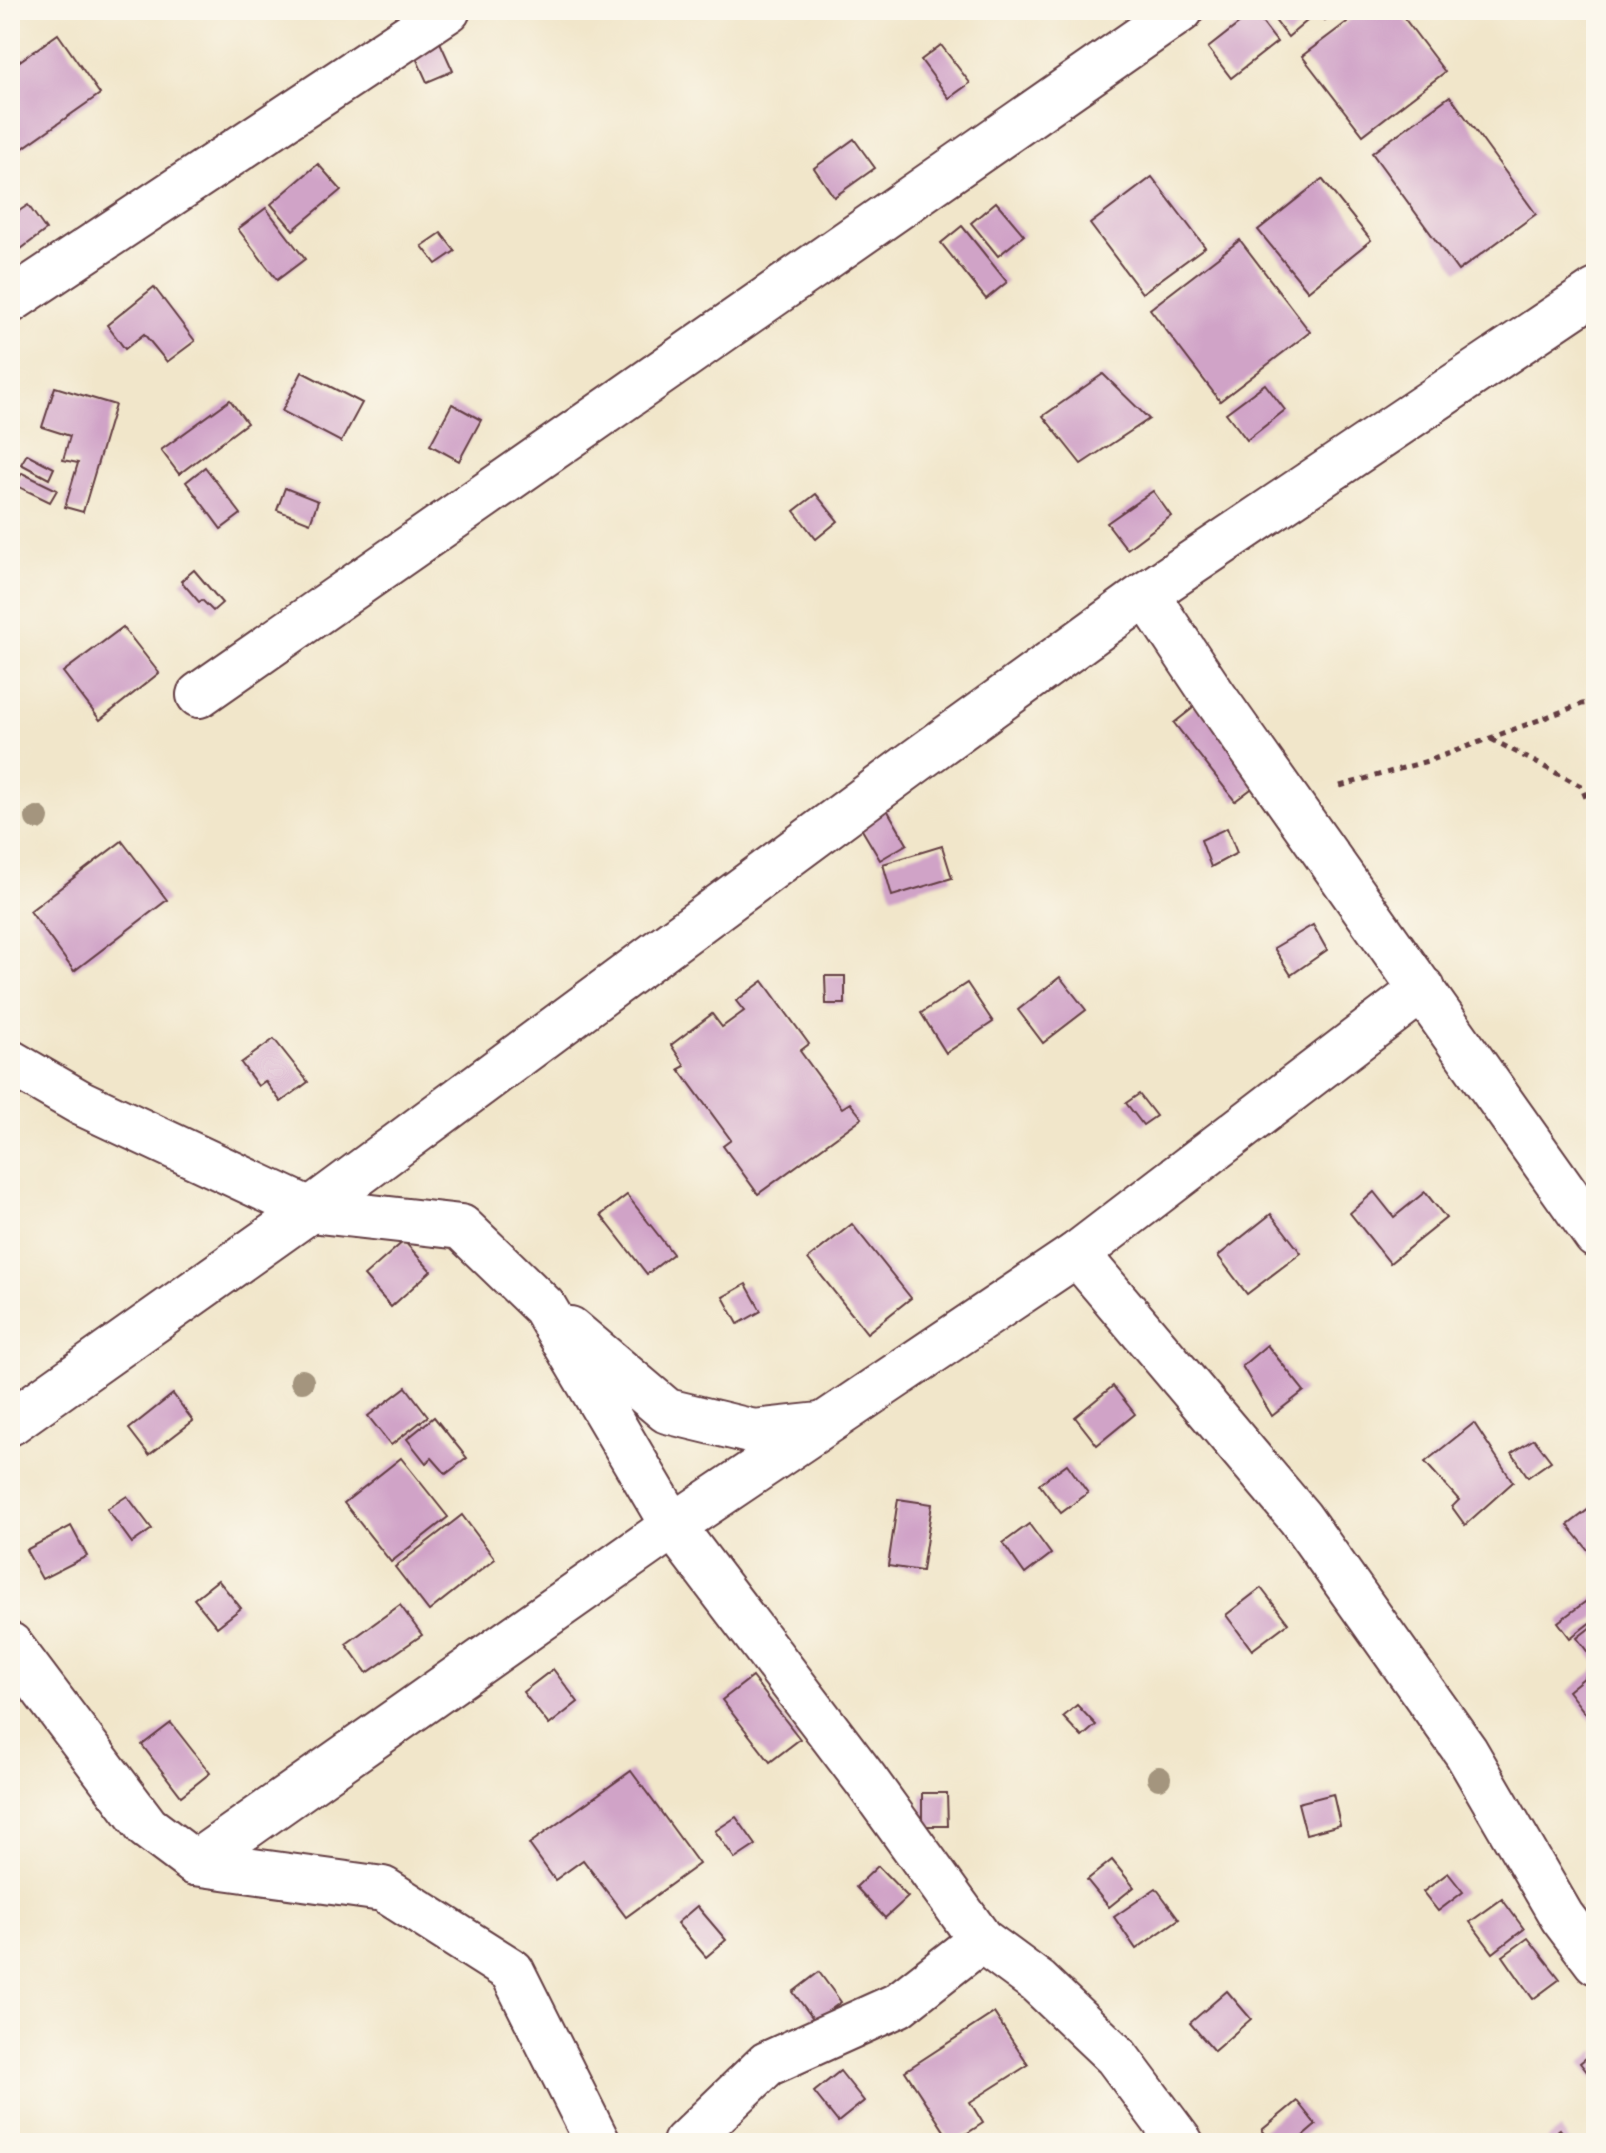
<svg xmlns="http://www.w3.org/2000/svg" width="1606" height="2153" viewBox="0 0 1606 2153" font-family="Delius,sans-serif">
	<style>
		.building { fill: #d0a3c7 }
		.lines { fill: none; stroke-linecap: round; stroke-linejoin: round }
		.street-casing { stroke: #633d43; stroke-width: 48 }
		.path { stroke: #633d43; stroke-width: 5; stroke-dasharray: 6 6; stroke-linecap: butt }
		.street { stroke: #fff; stroke-width: 44 }
		.tree { fill: #a4957e }
	</style>
	<rect width="100%" height="100%" fill="#fbf7ec"/>
	<filter id="ink" filterUnits="userSpaceOnUse"><feTurbulence type="fractalNoise" baseFrequency=".0125" numOctaves="2"/><feDisplacementMap in="SourceGraphic" scale="16" xChannelSelector="R" yChannelSelector="G"/><feConvolveMatrix kernelMatrix="1 2 1 2 8 2 1 2 1" color-interpolation-filters="sRGB"/></filter>
	<filter id="wash" filterUnits="userSpaceOnUse"><feTurbulence type="fractalNoise" baseFrequency=".006" numOctaves="4" result="noise"/><feDisplacementMap in="SourceGraphic" scale="32" xChannelSelector="R" yChannelSelector="G"/><feGaussianBlur stdDeviation="1.8" result="paint"/><feColorMatrix in="noise" values="0 0 0 0 0 0 0 0 0 0 0 0 0 0 0 0 0 1.4 0 .05"/><feComposite in="paint" operator="in"/></filter>
	<g filter="url(#wash)">
		<rect width="100%" height="100%" fill="#f1e6ca"/>
		<g id="blocks">
			<g class="building">
				<path d="M1267,10H1300L1308,20L1288,37Z"/>
				<path d="M1318,10H1339L1325,20Z"/>
				<path d="M1363,10H1398L1445,72L1363,135L1302,56Z"/>
				<path d="M1254,12L1277,42L1231,78L1208,48Z"/>
				<path d="M58,34L100,94L20,150L10,136V68Z"/>
				<path d="M439,40L453,71L427,82L413,51Z"/>
				<path d="M941,45L970,83L949,98L921,60Z"/>
				<path d="M1450,96L1536,214L1458,271L1372,153Z"/>
				<path d="M854,139L875,168L834,197L814,168Z"/>
				<path d="M318,164L341,190L293,230L271,204Z"/>
				<path d="M1152,177L1205,247L1142,293L1090,224Z"/>
				<path d="M1322,179L1371,240L1308,291L1258,230Z"/>
				<path d="M996,202L1024,235L998,256L971,223Z"/>
				<path d="M28,205L46,230L13,255L10,250V217Z"/>
				<path d="M266,208L305,259L277,280L238,229Z"/>
				<path d="M962,226L1007,282L986,299L941,243Z"/>
				<path d="M441,233L455,251L436,264L422,246Z"/>
				<path d="M1240,240L1310,332L1220,401L1150,309Z"/>
				<path d="M154,287L195,341L167,362L144,334L125,349L107,325Z"/>
				<path d="M302,372L362,403L341,442L282,411Z"/>
				<path d="M1103,374L1149,419L1081,464L1043,416Z"/>
				<path d="M1265,384L1285,410L1247,440L1226,413Z"/>
				<path d="M55,387L115,405L83,512L65,507L78,463L63,460L70,436L42,427Z"/>
				<path d="M230,400L247,423L179,474L161,450Z"/>
				<path d="M452,404L481,420L459,461L430,445Z"/>
				<path d="M27,454L54,468L49,479L21,464Z"/>
				<path d="M205,467L241,514L221,529L186,482Z"/>
				<path d="M22,473L57,490L50,502L15,485Z"/>
				<path d="M285,488L318,501L310,523L277,510Z"/>
				<path d="M1153,491L1171,516L1127,549L1107,523Z"/>
				<path d="M816,494L838,521L816,539L794,511Z"/>
				<path d="M194,570L222,603L213,611L202,600L199,602L181,581Z"/>
				<path d="M123,627L159,673L100,720L63,672Z"/>
				<path d="M1198,704L1259,783L1235,801L1174,723Z"/>
				<path d="M885,806L907,844L880,860L858,823Z"/>
				<path d="M1227,828L1237,853L1211,867L1201,840Z"/>
				<path d="M122,841L167,900L74,971L30,911Z"/>
				<path d="M942,846L952,878L892,896L883,864Z"/>
				<path d="M1313,925L1327,950L1291,975L1274,948Z"/>
				<path d="M825,976H845V1004H826Z"/>
				<path d="M1060,977L1086,1010L1043,1043L1018,1010Z"/>
				<path d="M763,981L809,1044L800,1051L842,1108L850,1103L862,1118L758,1194L723,1146L731,1140L679,1069L685,1066L671,1045L712,1014L722,1027L744,1011L736,1001Z"/>
				<path d="M967,983L993,1022L946,1053L921,1013Z"/>
				<path d="M274,1039L308,1082L281,1102L265,1081L258,1086L241,1063Z"/>
				<path d="M1139,1094L1156,1116L1143,1125L1126,1103Z"/>
				<path d="M1374,1192L1394,1217L1425,1192L1446,1218L1390,1263L1350,1213Z"/>
				<path d="M627,1195L673,1254L647,1274L601,1215Z"/>
				<path d="M1271,1214L1301,1253L1247,1294L1218,1256Z"/>
				<path d="M852,1224L911,1298L867,1333L808,1259Z"/>
				<path d="M404,1241L431,1271L391,1307L364,1276Z"/>
				<path d="M746,1284L761,1311L738,1324L723,1297Z"/>
				<path d="M1267,1345L1304,1391L1272,1416L1242,1366Z"/>
				<path d="M1113,1386L1135,1414L1097,1445L1075,1417Z"/>
				<path d="M406,1387L428,1416L391,1445L368,1416Z"/>
				<path d="M173,1394L193,1421L149,1455L129,1429Z"/>
				<path d="M434,1417L467,1458L446,1474L432,1458L426,1463L407,1439Z"/>
				<path d="M1474,1423L1513,1482L1465,1525L1452,1507L1459,1500L1425,1462Z"/>
				<path d="M1534,1439L1551,1461L1528,1477L1512,1453Z"/>
				<path d="M401,1458L448,1517L391,1562L344,1503Z"/>
				<path d="M1067,1464L1088,1493L1061,1513L1039,1484Z"/>
				<path d="M127,1496L152,1529L132,1543L107,1509Z"/>
				<path d="M898,1499L932,1504L922,1571L888,1566Z"/>
				<path d="M1593,1506L1596,1510V1560L1568,1525Z"/>
				<path d="M462,1515L495,1559L429,1611L395,1567Z"/>
				<path d="M1029,1524L1051,1554L1025,1574L1003,1543Z"/>
				<path d="M71,1526L87,1556L42,1579L26,1550Z"/>
				<path d="M218,1580L241,1608L217,1627L194,1599Z"/>
				<path d="M1261,1588L1288,1623L1252,1650L1226,1615Z"/>
				<path d="M1596,1594V1618L1570,1638L1558,1622Z"/>
				<path d="M400,1605L422,1635L367,1673L346,1644Z"/>
				<path d="M1596,1623V1663L1577,1638Z"/>
				<path d="M1596,1668V1727L1568,1691Z"/>
				<path d="M553,1669L578,1702L549,1725L523,1692Z"/>
				<path d="M752,1677L800,1739L770,1762L722,1700Z"/>
				<path d="M1077,1705L1096,1725L1082,1737L1063,1717Z"/>
				<path d="M171,1723L210,1773L181,1796L142,1745Z"/>
				<path d="M631,1771L699,1864L626,1917L583,1860L555,1880L529,1844Z"/>
				<path d="M922,1793H947L948,1826H922Z"/>
				<path d="M1333,1794L1340,1825L1306,1834L1298,1803Z"/>
				<path d="M736,1817L756,1845L735,1859L715,1831Z"/>
				<path d="M1112,1860L1134,1887L1109,1907L1087,1880Z"/>
				<path d="M878,1866L908,1897L885,1918L856,1887Z"/>
				<path d="M1448,1873L1463,1892L1438,1911L1423,1892Z"/>
				<path d="M1156,1888L1179,1919L1136,1949L1114,1917Z"/>
				<path d="M1502,1899L1524,1929L1493,1953L1470,1922Z"/>
				<path d="M697,1906L726,1940L706,1957L677,1923Z"/>
				<path d="M1528,1938L1560,1979L1533,1999L1503,1956Z"/>
				<path d="M819,1972L841,2002L815,2021L793,1992Z"/>
				<path d="M1227,1991L1251,2019L1214,2051L1190,2023Z"/>
				<path d="M994,2013L1028,2065L970,2102L983,2123L952,2143L905,2071Z"/>
				<path d="M1596,2050V2083L1580,2063Z"/>
				<path d="M840,2071L864,2101L838,2122L814,2092Z"/>
				<path d="M1297,2101L1316,2125L1295,2143H1273L1262,2130Z"/>
				<path d="M1560,2129L1571,2143H1542Z"/>
			</g>
		</g>
	</g>
	<g filter="url(#ink)">
		<use href="#blocks" fill-opacity="0" stroke="#633d43" stroke-width="2"/>
		<g class="lines">
			<g class="street-casing">
				<g id="street">
					<path d="M10,301L448,10"/>
					<path d="M1146,594L1214,696L1596,1236"/>
					<path d="M199,695L1181,10"/>
					<path d="M10,1062L81,1103L310,1210L461,1227L544,1307L673,1526L865,1779L981,1940L1038,1982L1116,2056L1181,2143"/>
					<path d="M1077,1254L1300,1518L1466,1752L1562,1917L1596,1962"/>
					<path d="M570,1329L667,1411L754,1432L820,1425"/>
					<path d="M10,1423L310,1210L913,763L1146,594L1596,291"/>
					<path d="M10,1645L147,1827L195,1863L383,1889L512,1971L598,2143"/>
					<path d="M195,1863L673,1526L1077,1254L1423,989"/>
					<path d="M685,2143L767,2064L898,2005L981,1940"/>
				</g>
			</g>
			<g class="path">
				<path d="M1491,739L1581,786L1596,821"/>
				<path d="M1340,786L1431,760L1582,704L1596,702"/>
			</g>
			<use href="#street" class="street"/>
		</g>
		<g class="tree">
			<circle cx="37" cy="818" r="12"/>
			<circle cx="302" cy="1381" r="12"/>
			<circle cx="1159" cy="1778" r="12"/>
		</g>
	</g>
	<rect width="1606" height="2153" fill="none" stroke="#fbf7ec" stroke-width="40"/>
</svg>
